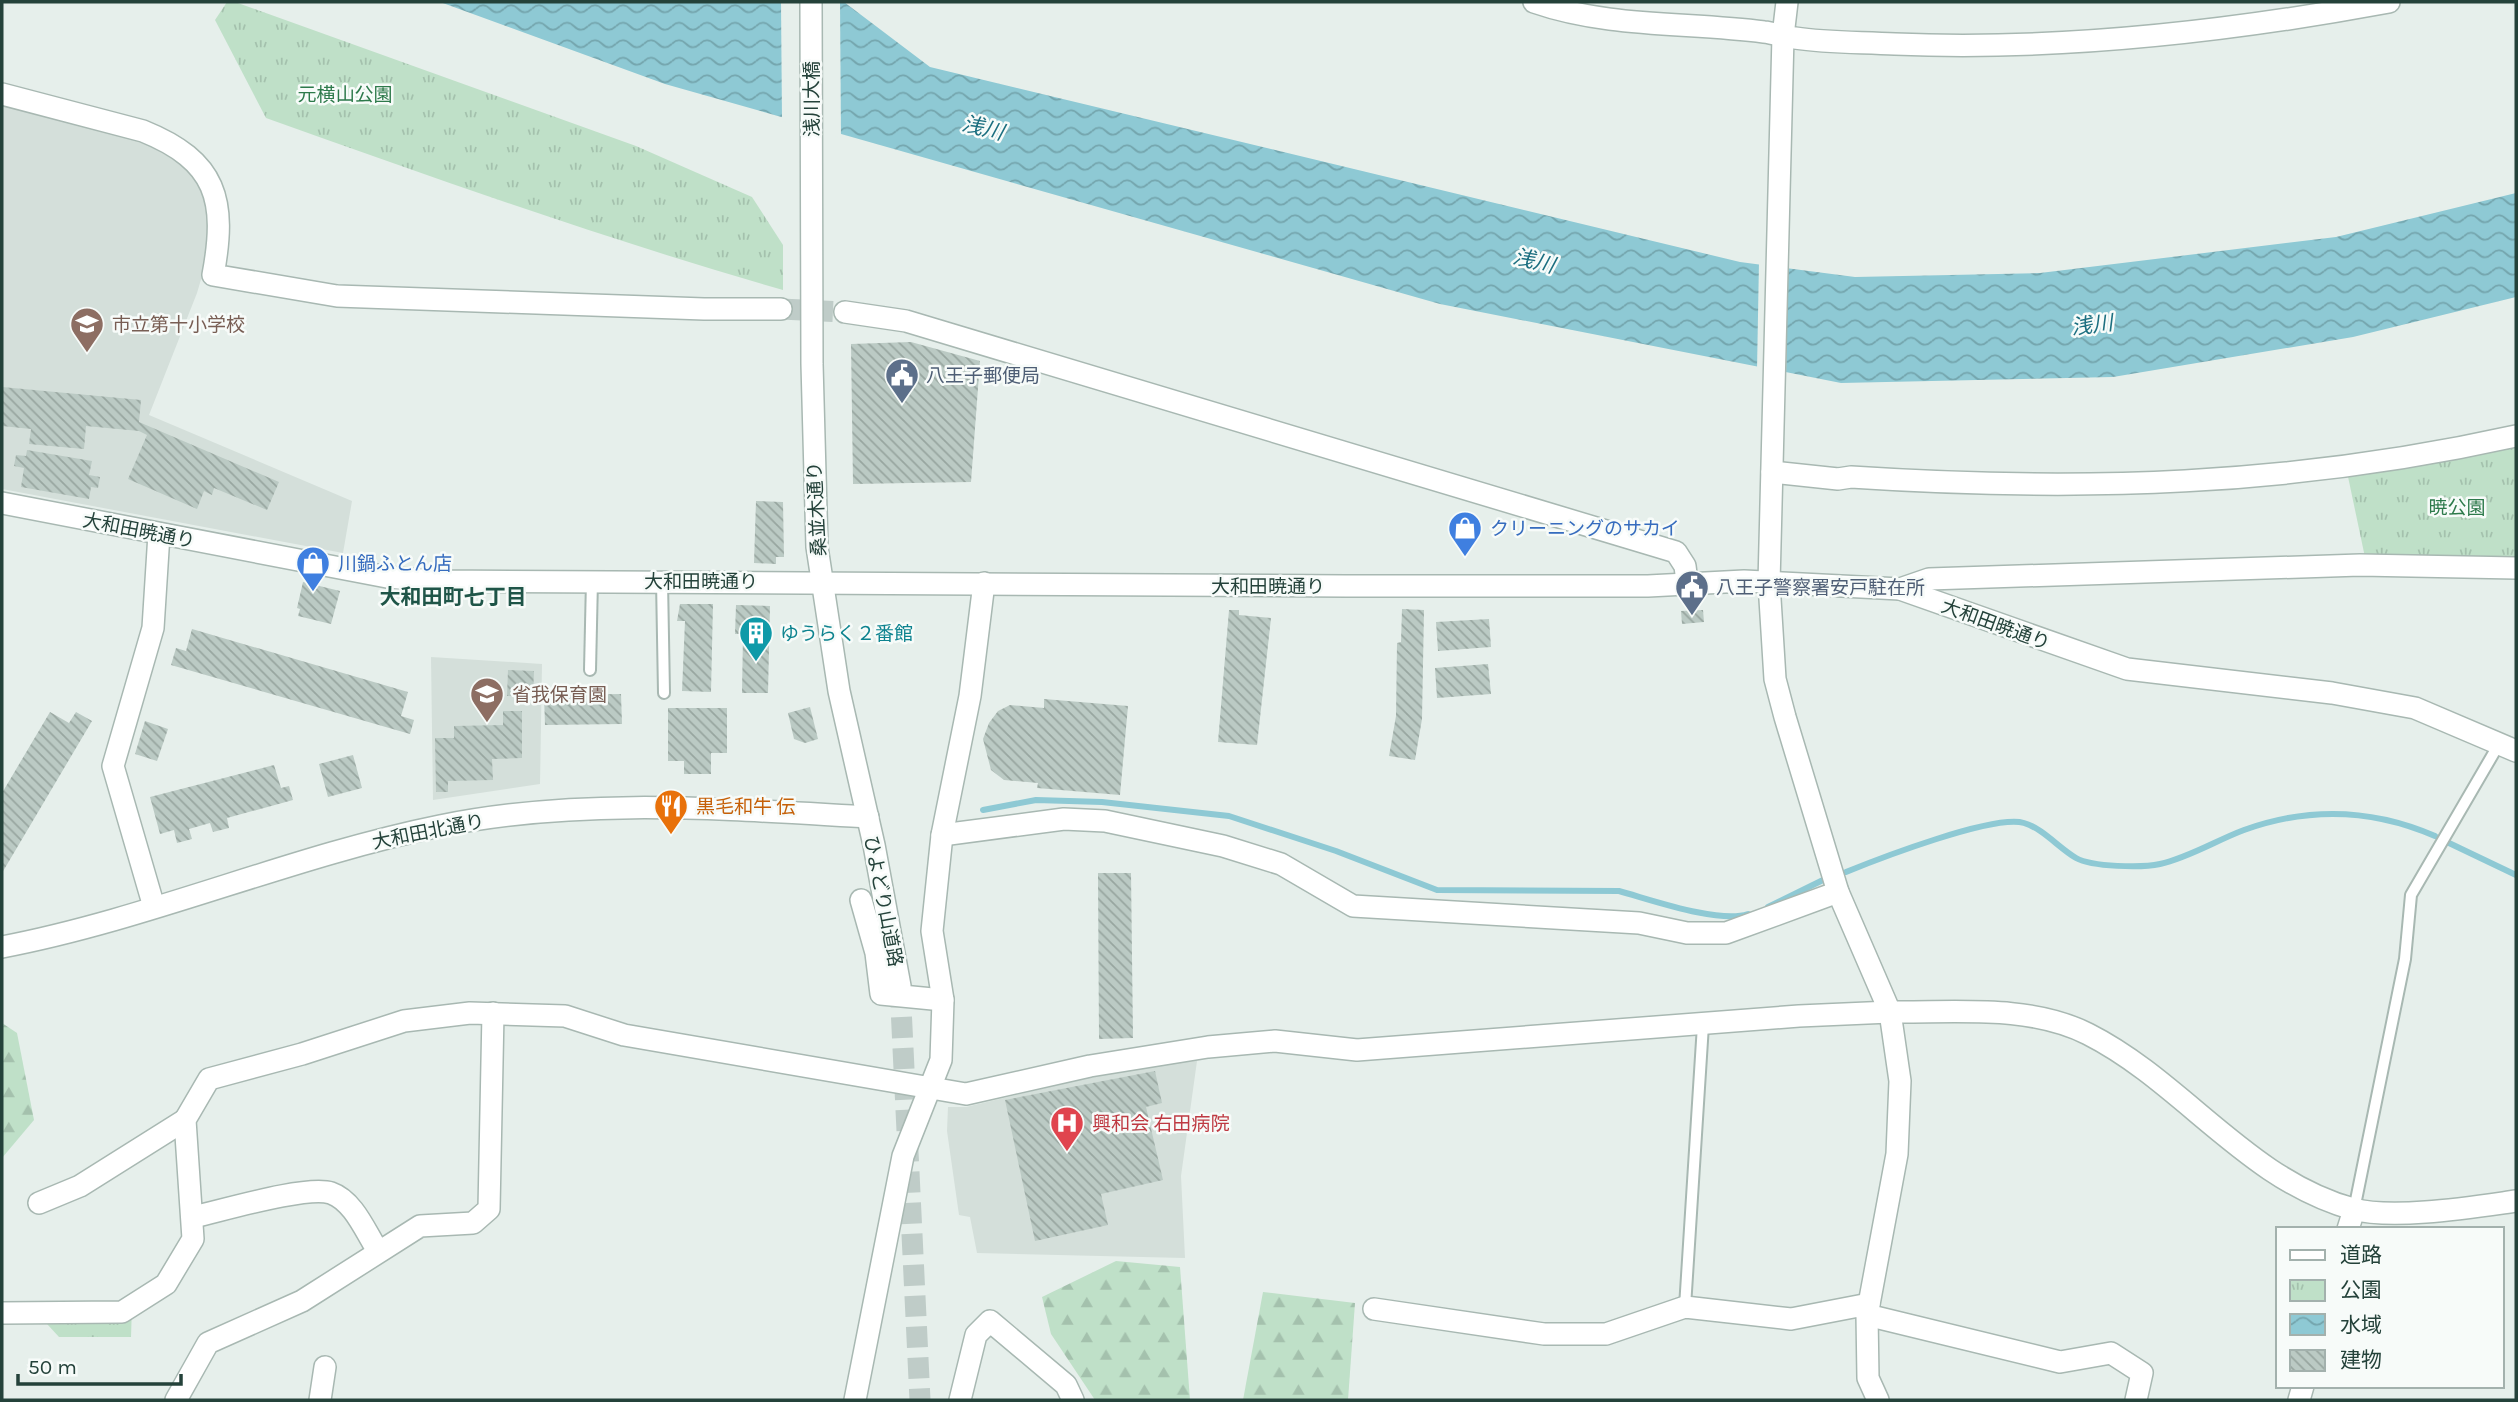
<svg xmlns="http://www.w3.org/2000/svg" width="2518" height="1402" viewBox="0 0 2518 1402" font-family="Karla,'Noto Sans JP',sans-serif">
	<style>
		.built { fill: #d4dfda }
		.forest { fill: url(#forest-firs) }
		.park { fill: url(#park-tufts) }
		.water { fill: url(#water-waves) }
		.pier { fill: #e6efeb }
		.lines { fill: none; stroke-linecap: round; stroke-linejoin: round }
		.stream { stroke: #8ec9d4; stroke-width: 6 }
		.building { fill: url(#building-back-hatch) }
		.minor-tunnel { stroke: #bfccc8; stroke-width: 21; stroke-dasharray: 21 10; stroke-linecap: butt }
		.tertiary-tunnel { stroke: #bfccc8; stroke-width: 21; stroke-dasharray: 21 10; stroke-linecap: butt }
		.service-casing { stroke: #a8b8b2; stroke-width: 14 }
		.minor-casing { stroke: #a8b8b2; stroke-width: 24 }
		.tertiary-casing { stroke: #a8b8b2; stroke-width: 24 }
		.service { stroke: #fff; stroke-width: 10 }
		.minor { stroke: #fff; stroke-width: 21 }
		.tertiary { stroke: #fff; stroke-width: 21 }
		.labels { text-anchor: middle; stroke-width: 5; stroke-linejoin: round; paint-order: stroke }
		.park-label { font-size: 19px; fill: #2d7a4b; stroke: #f7fbf9 }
		.street-label { font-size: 19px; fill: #24423a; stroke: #f7fbf9 }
		.education-label { font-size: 19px; fill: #785e54; stroke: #f7fbf9; text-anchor: start }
		.service-label { font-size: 19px; fill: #4e5e75; stroke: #f7fbf9; text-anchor: start }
		.shop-label { font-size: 19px; fill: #366cbe; stroke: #f7fbf9; text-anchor: start }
		.culture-label { font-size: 19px; fill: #0d838f; stroke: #f7fbf9; text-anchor: start }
		.food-label { font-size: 19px; fill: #c56008; stroke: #f7fbf9; text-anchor: start }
		.health-label { font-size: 19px; fill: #be3a42; stroke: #f7fbf9; text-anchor: start }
		.water-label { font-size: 21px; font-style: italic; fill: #1c6f80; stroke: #f7fbf9 }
		.neighbourhood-label { font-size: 21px; font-weight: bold; fill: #1f5548; stroke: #f7fbf9 }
	</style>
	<defs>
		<pattern id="forest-firs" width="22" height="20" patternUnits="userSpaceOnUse" patternTransform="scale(1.75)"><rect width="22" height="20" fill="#bfe0c8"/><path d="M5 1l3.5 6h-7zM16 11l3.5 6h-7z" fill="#a4c1ad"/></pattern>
		<pattern id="park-tufts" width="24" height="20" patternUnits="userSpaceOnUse" patternTransform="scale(1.75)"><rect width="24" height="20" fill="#bfe0c8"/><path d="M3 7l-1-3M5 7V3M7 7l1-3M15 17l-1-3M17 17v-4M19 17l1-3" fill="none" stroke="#a4c1ad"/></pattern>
		<pattern id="water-waves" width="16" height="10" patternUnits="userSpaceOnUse" patternTransform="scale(1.75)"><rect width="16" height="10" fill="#8ec9d4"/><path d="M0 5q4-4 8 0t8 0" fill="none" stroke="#74a5ad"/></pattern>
		<pattern id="building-back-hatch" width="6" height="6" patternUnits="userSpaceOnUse" patternTransform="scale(1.75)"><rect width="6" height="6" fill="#bbcac4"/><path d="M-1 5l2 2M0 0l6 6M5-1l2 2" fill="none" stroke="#98a6a0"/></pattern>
	</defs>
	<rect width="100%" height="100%" fill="#e6efeb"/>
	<g class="built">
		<path d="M2,105L137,139L185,166L200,183L209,201L210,249L197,293L149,415L352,501L343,553L2,489Z"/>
		<path d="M431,657L542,664L540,784L433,800Z"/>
		<path d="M1197,1061L1181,1176L1185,1258L977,1253L970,1217L959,1215L947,1131L948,1107H966L1146,1064Z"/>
	</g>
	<g class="forest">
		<path d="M2,1023L17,1033L34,1120L2,1158Z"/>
		<path d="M1116,1261L1180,1267L1190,1400H1095L1051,1334L1042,1297Z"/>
		<path d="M1263,1292L1355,1303L1348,1400H1243Z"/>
	</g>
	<g class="park">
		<path d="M227,2H235L636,146L752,197L783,245V290C608,240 437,179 266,118L215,20Z"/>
		<path d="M2516,441V560L2366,562L2347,472Z"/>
		<path d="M132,1306L131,1337H59L36,1312Z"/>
	</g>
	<path class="water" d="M440,2H844L930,67L1740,262L1855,277L2040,273L2336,237L2516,193V297L2353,337L2113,377L1841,383L1440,304L665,84Z"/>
	<g class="pier">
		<path d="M781,2H840L841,138L782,121Z"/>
		<path d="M1759,261L1788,265L1786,376L1757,370Z"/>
	</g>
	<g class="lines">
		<g class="stream">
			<path d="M983,810L1036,800L1102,802L1229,816L1336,851L1437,890L1619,891C1649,899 1719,924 1748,914"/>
			<path d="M2449,843L2516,875"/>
			<path d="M1846,872C1878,859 1994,814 2024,823C2042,828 2059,848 2076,858C2092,867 2142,868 2160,864C2188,858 2217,840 2244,830C2308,807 2373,809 2435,836"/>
			<path d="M1768,907L1823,880"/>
		</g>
	</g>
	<g class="building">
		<path d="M911,342L980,361L971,482L853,484L851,344Z"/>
		<path d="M2,387L141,400L139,422L279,482L267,510L214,488L212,495L204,491L197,509L128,479L147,435L139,431L86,426L84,449L29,444L31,429L2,426Z"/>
		<path d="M27,450L92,461L89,475L100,477L98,488L91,487L89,499L21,487L24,468L14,466L16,455L26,456Z"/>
		<path d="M756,501L783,502L784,557H776V564L754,563Z"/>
		<path d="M303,582L340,591L331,624L298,616L300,609L297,608Z"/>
		<path d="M680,604H713L711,692L682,691L685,621H677Z"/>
		<path d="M736,605L770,606L768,693H742L743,634H735Z"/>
		<path d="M1402,609L1424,610L1422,719L1415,760L1389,756L1396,716L1397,643L1401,642Z"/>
		<path d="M1229,610H1239V615L1271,618L1257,745L1218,742Z"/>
		<path d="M1703,610L1704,622L1682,624L1681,611Z"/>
		<path d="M1489,619L1491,647L1438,651L1436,622Z"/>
		<path d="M192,629L408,692L401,716L414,720L410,734L171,665L176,648L186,651Z"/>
		<path d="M1488,664L1491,694L1437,698L1435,668Z"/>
		<path d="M508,670L534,671L533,697L507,696Z"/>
		<path d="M621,694L622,724L545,725L544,695Z"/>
		<path d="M1044,699L1128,706L1120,795L1037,788L1038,783L1004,780L991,770L983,739L989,723L998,711L1010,705L1044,708Z"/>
		<path d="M810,707L818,739L805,743L794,739L788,713Z"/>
		<path d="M668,708H727V753H711V774H684V761H668Z"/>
		<path d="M503,711H522V758L492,759L493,780L448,781V792H436L435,738H454V726L503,725Z"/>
		<path d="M50,712L69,723L76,712L92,721L2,873V793Z"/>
		<path d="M145,721L168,729L157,761L135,754Z"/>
		<path d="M353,755L362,788L328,797L319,764Z"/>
		<path d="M274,765L281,788L289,786L293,800L227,818L229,828L213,832L210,823L189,829L192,839L177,843L174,830L160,834L150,797Z"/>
		<path d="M1098,873H1131L1133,1038L1099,1039Z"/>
		<path d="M1155,1071L1162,1103L1146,1107L1163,1180L1101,1194L1108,1225L1035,1241L1005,1100Z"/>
	</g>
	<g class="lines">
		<path class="minor-tunnel" d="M781,309L845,312"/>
		<path class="tertiary-tunnel" d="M900,986L920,1400"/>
		<g class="service-casing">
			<g id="service">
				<path d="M662,581L664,693"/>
				<path d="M590,670L592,580"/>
				<path d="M2354,1210L2405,959L2411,895L2499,744"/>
				<path d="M1685,1307L1703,1025"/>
			</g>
		</g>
		<g class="minor-casing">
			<g id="minor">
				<path d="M1534,2C1609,28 1687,22 1764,32C1774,33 1785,37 1795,38C1828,43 1862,42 1895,44C2060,51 2227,32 2389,2"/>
				<path d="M1783,36L1787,2"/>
				<path d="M2,94L143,131C217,161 227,200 213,275L337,296L704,309H781"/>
				<path d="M845,312L906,321L1676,552L1685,566L1687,582"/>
				<path d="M1772,472L1838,479L1851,477C2080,492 2291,486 2516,436"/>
				<path d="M1769,583L1775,679L1785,717L1838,892L1890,1012L1900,1081L1897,1154L1867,1315L1868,1378L1878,1400"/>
				<path d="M1900,589L1929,579L2360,565L2516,568"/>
				<path d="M942,835L1064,819L1105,821L1223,846L1281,864L1353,906L1639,923L1687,933H1726L1838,892"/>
				<path d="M861,900L876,953L881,994L943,1000"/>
				<path d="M154,907L113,766L153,628L159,534"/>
				<path d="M39,1203L80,1186L185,1120"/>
				<path d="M193,1217C221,1211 307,1185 331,1193C354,1201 366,1233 378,1251"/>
				<path d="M2348,1229L2354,1210"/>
				<path d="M1374,1309L1544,1334H1606L1685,1307L1791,1319L1869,1304"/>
				<path d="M2,1313L122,1312L166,1284L193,1239L185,1120L209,1079L302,1054L404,1021L470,1013L565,1016L624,1035L966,1094L1090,1066L1208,1047L1275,1041L1357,1050L1799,1016L1890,1012"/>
				<path d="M1867,1315L2060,1362L2111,1353L2142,1373L2136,1400"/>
				<path d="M176,1400L208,1343L302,1301L420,1226L473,1223L489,1209L493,1013"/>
				<path d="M320,1400L325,1367"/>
				<path d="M855,1400L903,1156L941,1060L943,1000L932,931L942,835L970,696L984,583"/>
				<path d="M960,1400L976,1335L990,1321L1066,1385L1073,1400"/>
				<path d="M2299,1400L2303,1386"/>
			</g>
		</g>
		<g class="tertiary-casing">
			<g id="tertiary">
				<path d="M811,2L812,364L817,547L839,691L874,845L900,986"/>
				<path d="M2,503L387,577L434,581L1346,586H1648L1744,581L1900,589L2127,669L2332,693L2415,708L2516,751"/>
				<path d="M1769,583L1783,36"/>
				<path d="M2,947C149,919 292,856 440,826C582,797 724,809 868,817"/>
				<path d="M1890,1012C1954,1013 2029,1004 2088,1034C2183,1082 2247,1180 2353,1209C2394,1220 2473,1207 2516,1201"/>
			</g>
		</g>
		<use href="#service" class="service"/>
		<use href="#minor" class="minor"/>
		<use href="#tertiary" class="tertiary"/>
	</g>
	<defs>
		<g id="school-pin" transform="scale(1.75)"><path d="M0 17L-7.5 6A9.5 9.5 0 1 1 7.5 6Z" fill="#8d6e63" stroke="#f7fbf9"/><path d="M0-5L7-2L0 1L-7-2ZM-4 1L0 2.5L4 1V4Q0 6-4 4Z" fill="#fff"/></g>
		<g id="civic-pin" transform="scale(1.75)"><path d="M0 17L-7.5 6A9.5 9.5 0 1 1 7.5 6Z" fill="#5c6f8a" stroke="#f7fbf9"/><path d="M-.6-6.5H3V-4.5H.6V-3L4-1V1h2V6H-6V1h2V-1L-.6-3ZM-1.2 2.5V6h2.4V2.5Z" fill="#fff"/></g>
		<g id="shop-pin" transform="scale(1.75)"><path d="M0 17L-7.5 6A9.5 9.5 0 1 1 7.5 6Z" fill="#3f7fe0" stroke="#f7fbf9"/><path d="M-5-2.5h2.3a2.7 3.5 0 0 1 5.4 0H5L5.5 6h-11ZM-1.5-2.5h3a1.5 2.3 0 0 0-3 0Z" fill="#fff"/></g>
		<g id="building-pin" transform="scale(1.75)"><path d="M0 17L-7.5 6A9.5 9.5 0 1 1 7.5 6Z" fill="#0f9aa8" stroke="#f7fbf9"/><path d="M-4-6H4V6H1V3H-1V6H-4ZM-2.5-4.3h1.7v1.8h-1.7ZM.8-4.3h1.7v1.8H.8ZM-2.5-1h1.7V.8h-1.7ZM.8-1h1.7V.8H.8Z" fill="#fff"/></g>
		<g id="restaurant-pin" transform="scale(1.75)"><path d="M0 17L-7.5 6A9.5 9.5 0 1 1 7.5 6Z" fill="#e8710a" stroke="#f7fbf9"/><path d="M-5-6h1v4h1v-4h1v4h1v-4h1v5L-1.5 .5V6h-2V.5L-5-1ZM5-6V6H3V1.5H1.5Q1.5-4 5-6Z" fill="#fff"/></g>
		<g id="hospital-pin" transform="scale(1.75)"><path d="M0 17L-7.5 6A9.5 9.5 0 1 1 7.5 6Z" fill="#e0444e" stroke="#f7fbf9"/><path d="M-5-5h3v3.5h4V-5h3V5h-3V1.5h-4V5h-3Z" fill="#fff"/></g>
	</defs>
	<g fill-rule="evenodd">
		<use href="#school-pin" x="87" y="324"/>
		<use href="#civic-pin" x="902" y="375"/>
		<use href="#shop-pin" x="1465" y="528"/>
		<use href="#shop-pin" x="313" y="563"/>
		<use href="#civic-pin" x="1692" y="587"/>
		<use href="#building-pin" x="756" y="633"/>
		<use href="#school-pin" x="487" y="694"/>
		<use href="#restaurant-pin" x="671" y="806"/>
		<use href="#hospital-pin" x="1067" y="1123"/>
	</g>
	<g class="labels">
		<g class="park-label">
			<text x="345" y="101">元横山公園</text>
			<text x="2457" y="514">暁公園</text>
		</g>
		<g class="street-label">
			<text transform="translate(811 99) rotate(-90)" y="7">浅川大橋</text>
			<text transform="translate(816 509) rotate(-93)" y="7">桑並木通り</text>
			<text transform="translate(139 530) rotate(11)" y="7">大和田暁通り</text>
			<text x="701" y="588">大和田暁通り</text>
			<text x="1268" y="593">大和田暁通り</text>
			<text transform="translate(1996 624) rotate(20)" y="7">大和田暁通り</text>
			<text transform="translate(428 831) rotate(-11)" y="7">大和田北通り</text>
			<text transform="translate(884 901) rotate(79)" y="7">ひよどり山道路</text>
		</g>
		<g class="education-label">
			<text x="112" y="331">市立第十小学校</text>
			<text x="512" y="701">省我保育園</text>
		</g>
		<g class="service-label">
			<text x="926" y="382">八王子郵便局</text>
			<text x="1716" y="594">八王子警察署安戸駐在所</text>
		</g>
		<g class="shop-label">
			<text x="1490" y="535">クリーニングのサカイ</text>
			<text x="338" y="570">川鍋ふとん店</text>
		</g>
		<g class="culture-label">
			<text x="780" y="640">ゆうらく２番館</text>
		</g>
		<g class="food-label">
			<text x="696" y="813">黒毛和牛 伝</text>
		</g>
		<g class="health-label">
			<text x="1092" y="1130">興和会 右田病院</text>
		</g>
		<g class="water-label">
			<text transform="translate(983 128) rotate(14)" y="7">浅川</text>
			<text transform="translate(1534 261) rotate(14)" y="7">浅川</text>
			<text transform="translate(2092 325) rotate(-7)" y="7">浅川</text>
		</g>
		<g class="neighbourhood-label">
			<text x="453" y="604">大和田町七丁目</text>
		</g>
	</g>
	<rect width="2518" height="1402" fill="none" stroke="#24423a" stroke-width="7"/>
	<rect x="2276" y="1227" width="228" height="161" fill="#f7fbf9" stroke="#a3b1ad" stroke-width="2"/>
	<rect x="2290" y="1250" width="35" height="10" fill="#ffffff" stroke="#a3b1ad" stroke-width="2"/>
	<text x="2340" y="1262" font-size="21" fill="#24423a">道路</text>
	<rect x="2290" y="1280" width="35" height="21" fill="url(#park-tufts)" stroke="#a3b1ad" stroke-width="2"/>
	<text x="2340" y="1297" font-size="21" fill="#24423a">公園</text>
	<rect x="2290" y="1314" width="35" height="21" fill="url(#water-waves)" stroke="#a3b1ad" stroke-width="2"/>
	<text x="2340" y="1332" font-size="21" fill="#24423a">水域</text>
	<rect x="2290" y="1350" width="35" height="21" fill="url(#building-back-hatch)" stroke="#a3b1ad" stroke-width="2"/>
	<text x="2340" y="1367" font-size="21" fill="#24423a">建物</text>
	<path d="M18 1374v10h163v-10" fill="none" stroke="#24423a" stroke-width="3.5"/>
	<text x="28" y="1374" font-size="21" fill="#24423a" stroke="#f7fbf9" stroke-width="5" paint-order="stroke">50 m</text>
</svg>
